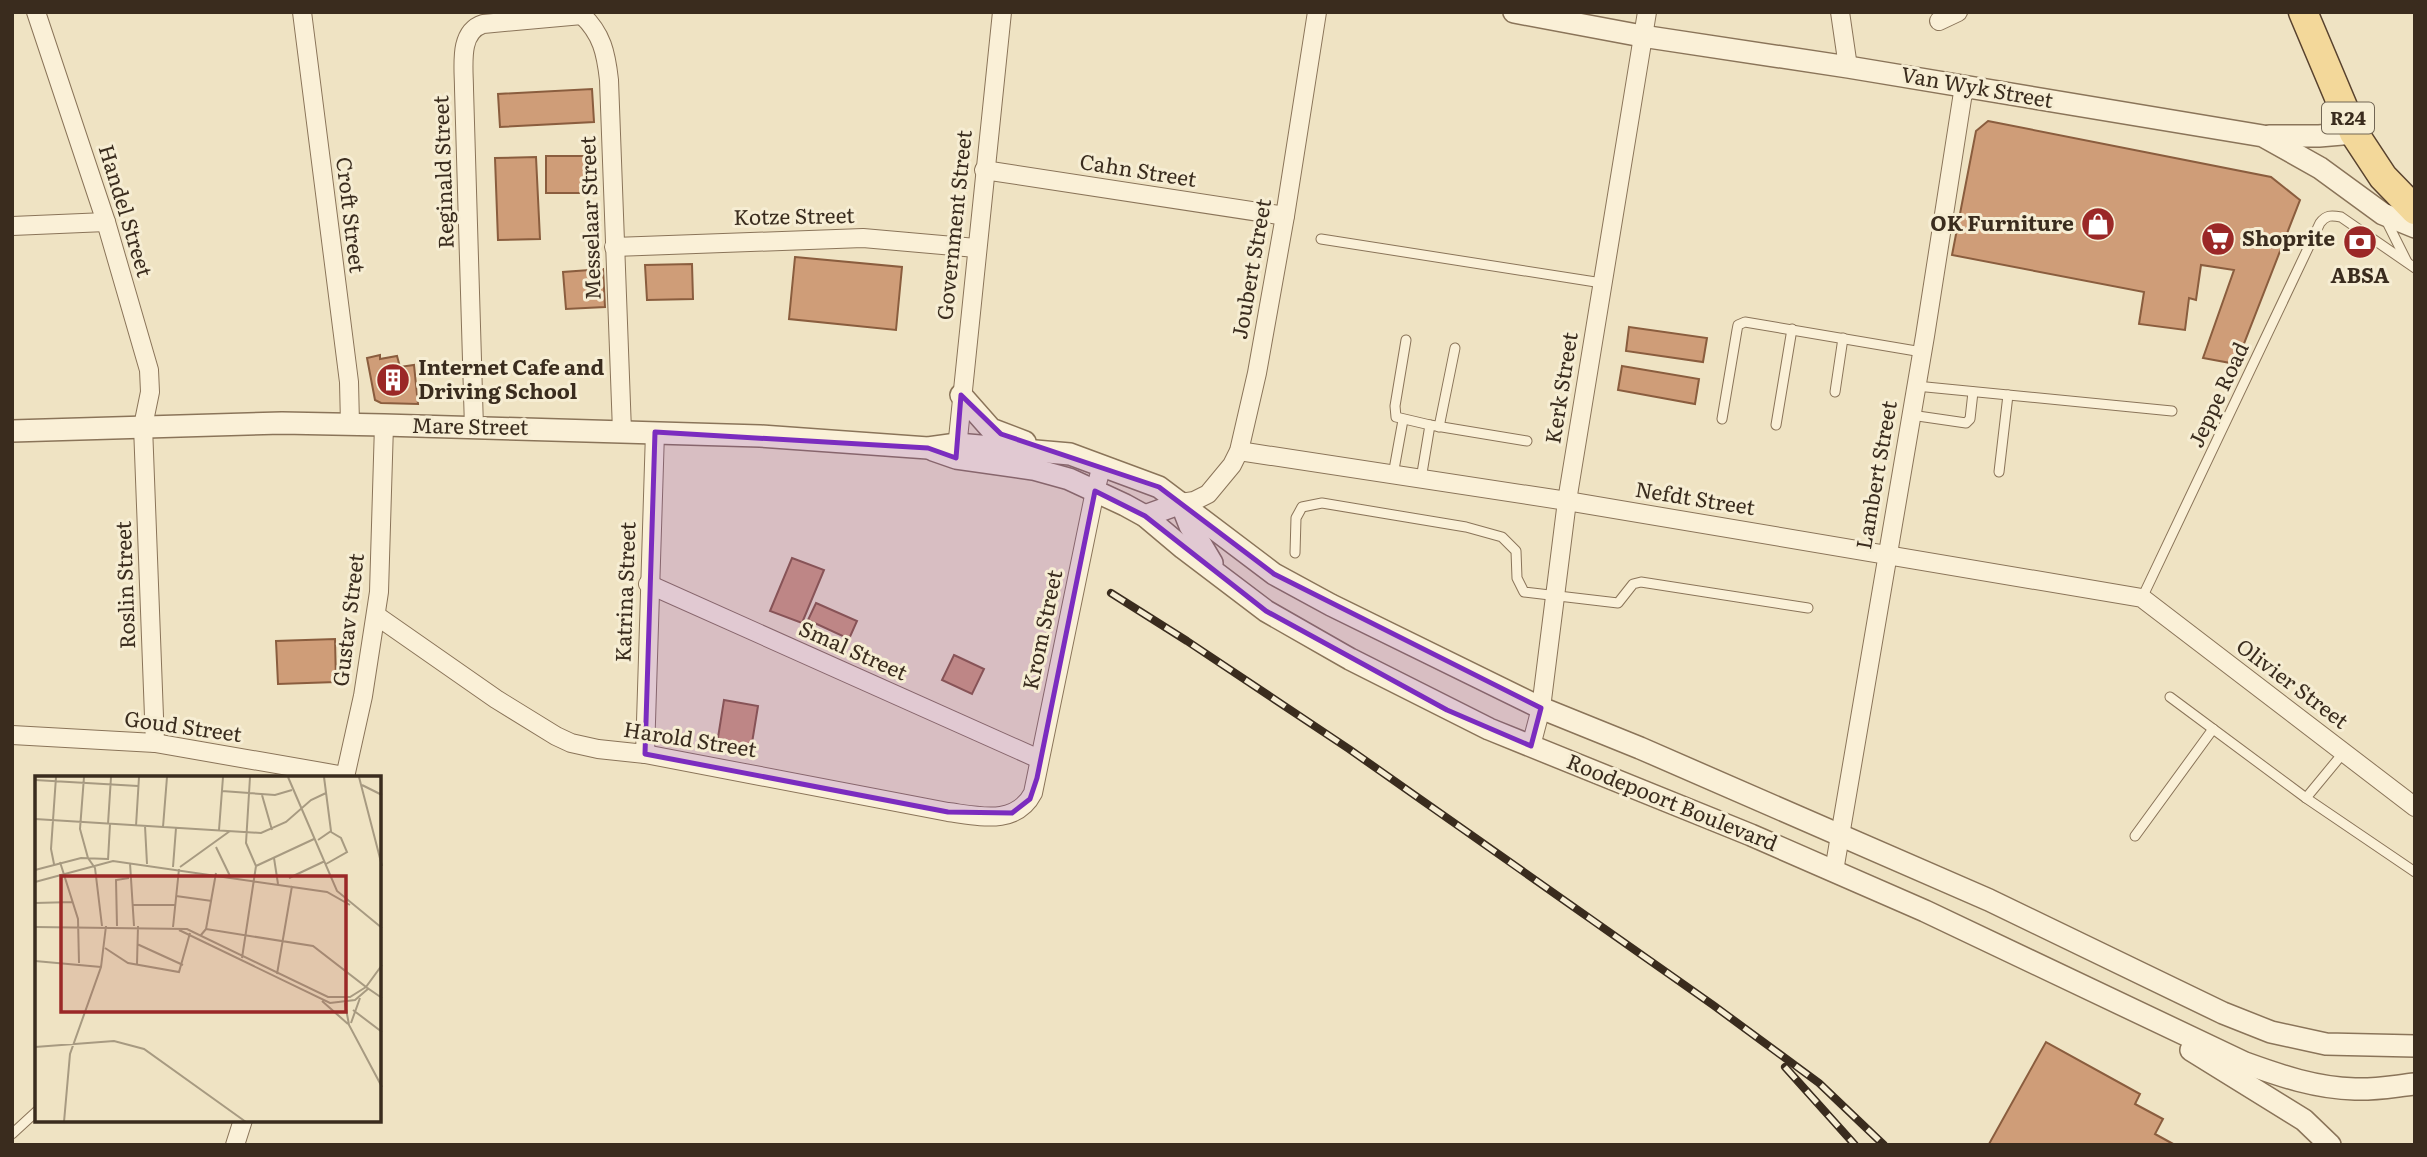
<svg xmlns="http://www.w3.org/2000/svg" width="2427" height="1157" viewBox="0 0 2427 1157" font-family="Literata,serif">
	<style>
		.building { fill: #cf9d78; stroke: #8a5d3e; stroke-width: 2 }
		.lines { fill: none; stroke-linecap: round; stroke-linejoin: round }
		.service-casing { stroke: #8a7459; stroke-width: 11 }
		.minor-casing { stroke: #8a7459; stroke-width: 20 }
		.tertiary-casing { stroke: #8a7459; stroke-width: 24 }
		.primary-casing { stroke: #58422e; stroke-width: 31 }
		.service { stroke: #faf0d7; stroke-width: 9 }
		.minor { stroke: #faf0d7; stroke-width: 18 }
		.tertiary { stroke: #faf0d7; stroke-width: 21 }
		.primary { stroke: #f3d89a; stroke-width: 28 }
		.rail-casing { stroke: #3a2c1e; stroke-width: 8 }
		.rail { stroke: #f6edd3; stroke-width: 5; stroke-dasharray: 16; stroke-linecap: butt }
		.marked { fill: #7b2cbf; fill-opacity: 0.2; stroke: #7b2cbf; stroke-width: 5; stroke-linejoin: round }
		.labels { text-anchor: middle; stroke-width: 6; stroke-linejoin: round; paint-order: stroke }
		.shield { fill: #f6edd3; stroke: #726654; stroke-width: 2 }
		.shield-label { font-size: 19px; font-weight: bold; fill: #3a2c1e }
		.street-label { font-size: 21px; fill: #3a2c1e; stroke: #f6edd3 }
		.poi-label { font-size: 21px; font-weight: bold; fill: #3a2c1e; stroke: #f6edd3; text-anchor: start }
		.inset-road { fill: none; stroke: #a79a81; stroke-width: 2 }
		.view { fill: #9b2827; fill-opacity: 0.15; stroke: #9b2827; stroke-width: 3.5 }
		.inset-edge { fill: none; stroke: #3a2c1e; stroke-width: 3.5 }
	</style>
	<rect width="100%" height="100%" fill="#efe3c3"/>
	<g class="building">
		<path d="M592,89L594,122L500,127L498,94Z"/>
		<path d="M1988,121L2271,177L2300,200L2236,364L2203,358L2234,270L2201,265L2196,300L2189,298L2185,330L2139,324L2144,292L1952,255L1976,131Z"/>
		<rect x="546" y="156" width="46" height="37"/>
		<path d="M536,157L540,239L498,240L495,158Z"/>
		<path d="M795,257L902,267L896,330L789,319Z"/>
		<path d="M692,264L693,299L647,300L645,265Z"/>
		<path d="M603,269L605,307L566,309L563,272Z"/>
		<path d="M1629,327L1707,338L1703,362L1626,351Z"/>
		<path d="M380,355V359L397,356L400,367L414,365L418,404L381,403L375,400L367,358Z"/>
		<path d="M1622,366L1699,379L1695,404L1618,390Z"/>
		<path d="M792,558L824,570L802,623L770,611Z"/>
		<path d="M816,603L857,621L849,639L808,620Z"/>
		<path d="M335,639L336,682L278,684L276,641Z"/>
		<path d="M954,655L984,669L972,694L942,680Z"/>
		<path d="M724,700L758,706L751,749L717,744Z"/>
		<path d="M2046,1042L2140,1094L2135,1104L2163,1119L2155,1134L2175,1145L1989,1144Z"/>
	</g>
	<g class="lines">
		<g class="service-casing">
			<g id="service">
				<path d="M2385,218L2407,262"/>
				<path d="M1321,239L1602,283"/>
				<path d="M1406,340L1395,406L1396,417L1430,425L1527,441"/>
				<path d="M1916,386L2172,411"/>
				<path d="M1835,392L1843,338"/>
				<path d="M1911,415L1966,423L1970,419L1973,392"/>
				<path d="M1722,419L1737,330L1738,325L1745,322L1922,352"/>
				<path d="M1776,425L1792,329"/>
				<path d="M1439,427L1455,348"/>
				<path d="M1999,472L2008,395"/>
				<path d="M1393,475L1403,420"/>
				<path d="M1421,479L1430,425"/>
				<path d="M1295,553L1296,518L1302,507L1322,503L1466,527L1502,537L1516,551L1517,578L1524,592L1618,603L1633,584L1641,582L1808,608"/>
				<path d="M2142,598L2320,223C2326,215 2331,215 2341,217L2415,268"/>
				<path d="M2170,697L2306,798L2344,752"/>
				<path d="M2306,798L2415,872"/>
				<path d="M2135,836L2213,729"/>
				<path d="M12,1134L37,1111"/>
			</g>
		</g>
		<g class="minor-casing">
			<g id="minor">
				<path d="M36,12L106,222L149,370L150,392L143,426L155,743"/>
				<path d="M302,12L349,382L350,424"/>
				<path d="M1840,12L1848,67"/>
				<path d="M582,15C602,34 606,53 609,80L622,431"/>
				<path d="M1939,21L1958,12"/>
				<path d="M984,170L1285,216"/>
				<path d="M12,226L106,222"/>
				<path d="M614,247L863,238L976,248"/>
				<path d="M474,428L464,89C464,67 458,32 483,24L582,15"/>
				<path d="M1239,451L1567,501L2142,598L2415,807"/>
				<path d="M956,458L1002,12"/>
				<path d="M1181,503L1194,501L1208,494L1232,465L1239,451L1257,373L1285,216L1317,12"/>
				<path d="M648,584L1039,759"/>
				<path d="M377,616L496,699L556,736L571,743L598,749L645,754L948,812C979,816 1016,826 1033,793L1095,491L1102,465"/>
				<path d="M12,735L155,743L345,776"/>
				<path d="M1531,746L1541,708L1567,501L1647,12"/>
				<path d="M645,754L655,432"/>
				<path d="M345,777L363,696L379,592L384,425"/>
				<path d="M1834,871L1925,336L1964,86"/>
				<path d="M235,1145L243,1120"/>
			</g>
		</g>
		<g class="tertiary-casing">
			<g id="tertiary">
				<path d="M1514,12L1642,36L1848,67L2263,136L2320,168L2383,214L2415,227"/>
				<path d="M2269,136H2319L2354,133"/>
				<path d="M961,395L991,429L1025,442"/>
				<path d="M12,431L282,423L384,425L760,436L928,448L957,444L1070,454L1159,487L1274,574L1331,605L1541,708L1640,748L1989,900L2223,1013L2271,1032L2326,1044L2415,1046"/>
				<path d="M933,450L956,458L1033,469L1069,479L1125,505L1145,516L1183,548L1266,611L1350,659L1489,729L1751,835L1925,911L2245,1063C2281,1076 2316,1088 2355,1089C2375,1090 2395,1086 2415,1084"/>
				<path d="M1145,516L1181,503L1190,526L1212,563"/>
				<path d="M2191,1050L2304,1120L2330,1145"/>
			</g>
		</g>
		<g class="primary-casing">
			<path id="primary" d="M2303,12L2354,133L2383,177L2415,210"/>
		</g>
		<use href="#service" class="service"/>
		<use href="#minor" class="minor"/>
		<use href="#tertiary" class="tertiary"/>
		<use href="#primary" class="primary"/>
		<g class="rail-casing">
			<g id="rail">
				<path d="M1111,593L1187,641L1349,749L1713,1005L1819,1083L1884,1145"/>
				<path d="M1785,1067L1855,1145"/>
			</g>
		</g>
		<use href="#rail" class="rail"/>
	</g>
	<path class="marked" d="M961,395L1001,434L1159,487L1274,574L1541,708L1531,746L1447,710L1266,611L1145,516L1095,491L1037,778L1030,799L1012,813L948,812L645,754L655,432L928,448L956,458Z"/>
	<defs>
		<g id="shop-disc" transform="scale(1.75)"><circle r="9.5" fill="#9b2827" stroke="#f6edd3"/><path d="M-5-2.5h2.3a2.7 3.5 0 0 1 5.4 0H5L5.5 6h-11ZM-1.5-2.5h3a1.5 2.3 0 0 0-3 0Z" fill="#fff"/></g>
		<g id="supermarket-disc" transform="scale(1.75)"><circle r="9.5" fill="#9b2827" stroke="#f6edd3"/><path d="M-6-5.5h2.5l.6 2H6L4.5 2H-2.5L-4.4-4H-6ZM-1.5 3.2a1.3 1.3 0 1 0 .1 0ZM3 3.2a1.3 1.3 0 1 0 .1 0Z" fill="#fff"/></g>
		<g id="bank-disc" transform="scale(1.75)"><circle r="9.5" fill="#9b2827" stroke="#f6edd3"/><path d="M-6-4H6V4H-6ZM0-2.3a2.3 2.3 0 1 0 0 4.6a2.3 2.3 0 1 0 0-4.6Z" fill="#fff"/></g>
		<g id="building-disc" transform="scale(1.75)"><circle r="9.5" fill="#9b2827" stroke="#f6edd3"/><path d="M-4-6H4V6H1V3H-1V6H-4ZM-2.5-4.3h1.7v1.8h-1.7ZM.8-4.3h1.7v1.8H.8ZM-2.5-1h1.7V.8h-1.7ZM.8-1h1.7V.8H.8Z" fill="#fff"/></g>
	</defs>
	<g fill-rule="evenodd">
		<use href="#shop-disc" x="2098" y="224"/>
		<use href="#supermarket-disc" x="2218" y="239"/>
		<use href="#bank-disc" x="2360" y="242"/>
		<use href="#building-disc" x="393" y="380"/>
	</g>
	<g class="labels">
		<rect class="shield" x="2322" y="102.5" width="52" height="31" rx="5"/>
		<g class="shield-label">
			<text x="2348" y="125">R24</text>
		</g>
		<g class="street-label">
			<text transform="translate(1977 88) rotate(10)" y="7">Van Wyk Street</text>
			<text transform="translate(1138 171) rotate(9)" y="7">Cahn Street</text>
			<text transform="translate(444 172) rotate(-92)" y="7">Reginald Street</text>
			<text transform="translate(125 211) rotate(73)" y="7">Handel Street</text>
			<text transform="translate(350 215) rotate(83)" y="7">Croft Street</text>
			<text transform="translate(794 217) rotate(-1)" y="7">Kotze Street</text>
			<text transform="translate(591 218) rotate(-92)" y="7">Messelaar Street</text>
			<text transform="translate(955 225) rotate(-84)" y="7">Government Street</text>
			<text transform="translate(1252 269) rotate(-80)" y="7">Joubert Street</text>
			<text transform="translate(1562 388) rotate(-81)" y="7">Kerk Street</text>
			<text transform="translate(2219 395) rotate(-65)" y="7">Jeppe Road</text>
			<text transform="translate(470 427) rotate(1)" y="7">Mare Street</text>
			<text transform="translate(1877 475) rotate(-80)" y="7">Lambert Street</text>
			<text transform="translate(1695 499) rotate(9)" y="7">Nefdt Street</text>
			<text transform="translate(126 585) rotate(-92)" y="7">Roslin Street</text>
			<text transform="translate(626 592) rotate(-88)" y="7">Katrina Street</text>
			<text transform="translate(349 620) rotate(-83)" y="7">Gustav Street</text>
			<text transform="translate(1043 630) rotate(-78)" y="7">Krom Street</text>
			<text transform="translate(853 651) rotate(24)" y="7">Smal Street</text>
			<text transform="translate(2292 684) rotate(37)" y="7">Olivier Street</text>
			<text transform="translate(183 727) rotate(8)" y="7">Goud Street</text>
			<text transform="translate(690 740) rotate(9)" y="7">Harold Street</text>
			<text transform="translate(1672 803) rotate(22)" y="7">Roodepoort Boulevard</text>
		</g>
		<g class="poi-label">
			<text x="2074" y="231" text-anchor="end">OK Furniture</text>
			<text x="2242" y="246">Shoprite</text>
			<text x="2360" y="283" text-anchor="middle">ABSA</text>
			<text x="418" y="375">Internet Cafe and<tspan x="418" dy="24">Driving School</tspan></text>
		</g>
	</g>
	<g transform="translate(35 776)">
		<rect width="346" height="346" fill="#efe3c3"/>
		<path class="inset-road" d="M49,1L45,53L53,82L60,92L67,150M215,1L211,67L221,90M253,1L302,115L347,152M324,1L347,90M0,4L103,10M327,9L347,19M187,15L240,19L257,14M227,19L237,54M0,43L226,57L251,46L276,24L291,17M73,48L76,1M101,50L104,1M110,50L112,88M128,51L132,1M184,54L188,1M283,64L296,55L289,1M181,71L195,100M239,82L243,108M73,84L75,48M25,86L43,143L44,187M95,87L99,150M19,88L16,73L21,1M291,88L312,76L306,62L296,56M221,90L279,63M138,91L141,52M145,91L195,55M0,94L46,82L73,83M254,102L290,85M0,106L78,85L292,116L315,129M141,120L177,125M0,127L38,126M98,129H141M82,150L81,104L94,102M0,151L152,153L293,221H315L331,211L278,170L171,153M138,151L144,93M144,154L295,227L320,224L334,212M166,159L171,153L181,97M102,168L148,189M70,172L93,187L144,196L155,157M207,182L221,90M0,185L66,191M102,188L103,150M347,189L331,211L347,222M242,198L257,110M287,225L313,248M310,227L314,249L347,311M318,234L347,256M316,247L325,222M0,271L79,265L109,273L211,346M29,346L35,278L66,191L71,150"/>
		<path class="view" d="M26,100H311V236H26Z"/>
		<rect width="346" height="346" class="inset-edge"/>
	</g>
	<rect width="2427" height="1157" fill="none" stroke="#3a2c1e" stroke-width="28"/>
</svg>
